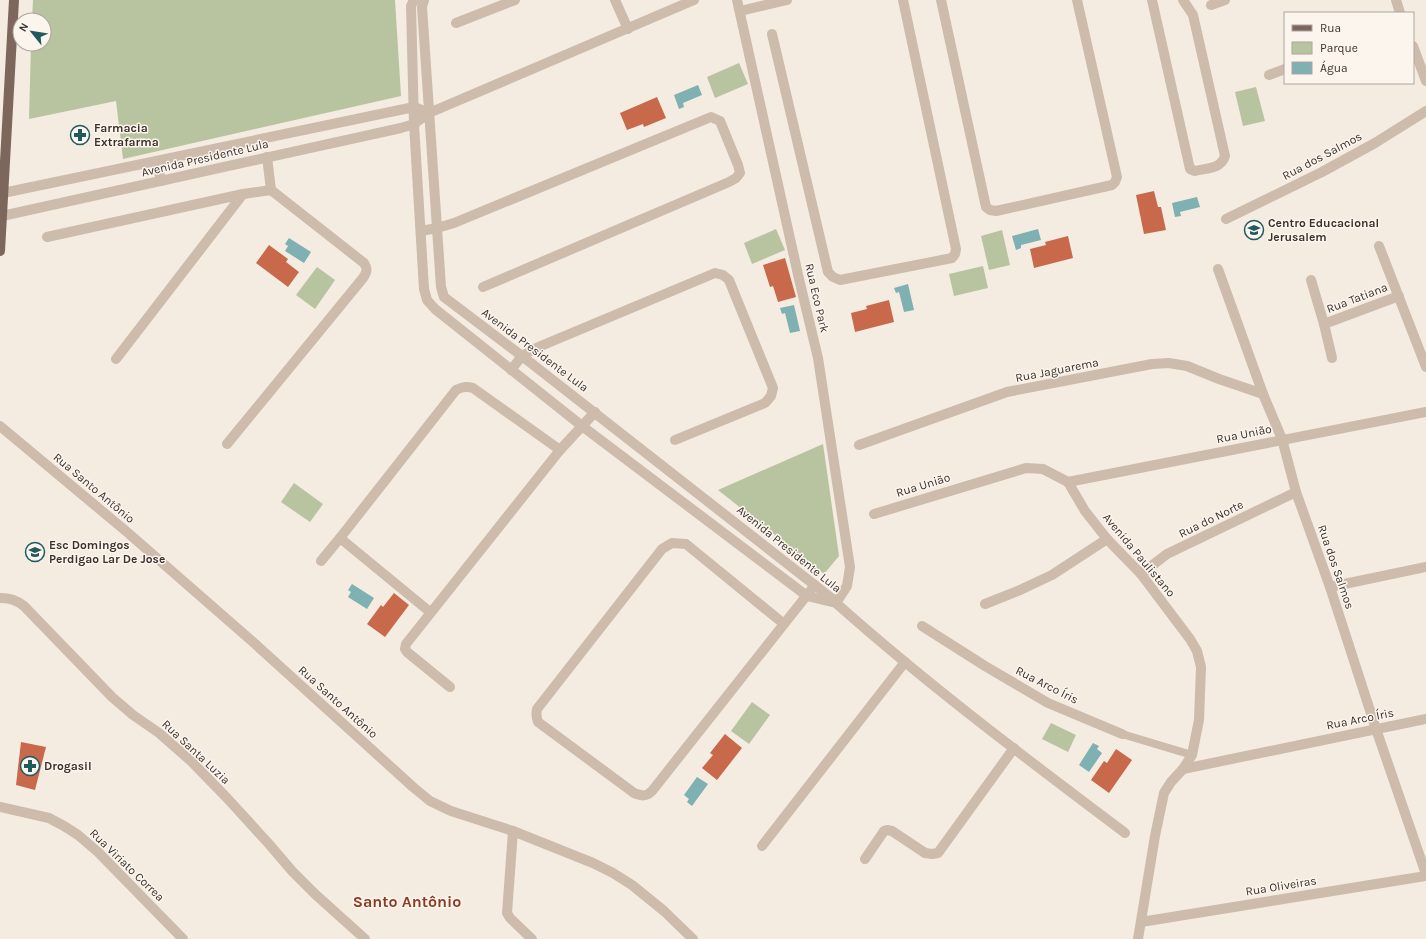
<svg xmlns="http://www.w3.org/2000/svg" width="1426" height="939" viewBox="0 0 1426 939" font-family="Karla,sans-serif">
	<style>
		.green { fill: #b8c4a0 }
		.water { fill: #7fb0b2 }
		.building { fill: #c8694b }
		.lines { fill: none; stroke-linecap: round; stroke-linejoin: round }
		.service { stroke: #cdbbac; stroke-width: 8 }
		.minor { stroke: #cdbbac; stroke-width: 10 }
		.tertiary { stroke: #cdbbac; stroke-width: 10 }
		.primary { stroke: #7d675c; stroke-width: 10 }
		.labels { text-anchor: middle; stroke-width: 3; stroke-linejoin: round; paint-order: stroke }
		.poi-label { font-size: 12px; font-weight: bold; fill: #3b302b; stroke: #fbf5ee; text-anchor: start }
		.street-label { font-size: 12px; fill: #3b302b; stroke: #fbf5ee }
		.district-label { font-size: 16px; font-weight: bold; fill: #8c3b22; stroke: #fbf5ee }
	</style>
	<rect width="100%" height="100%" fill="#f4ebe1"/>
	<g class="green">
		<path d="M33,0H395L401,96L123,159L116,101L29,119L31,44H44V20H32Z"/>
		<path d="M739,63L748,84L715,98L707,77Z"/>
		<path d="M1256,87L1265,121L1243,126L1235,92Z"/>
		<path d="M776,229L785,250L752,264L744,243Z"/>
		<path d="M1002,230L1010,265L989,270L981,236Z"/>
		<path d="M983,266L988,288L954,296L949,274Z"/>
		<path d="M317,267L335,280L315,309L296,295Z"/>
		<path d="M823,444L839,556L824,574L718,490Z"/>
		<path d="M294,483L323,504L310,522L281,502Z"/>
		<path d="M752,702L770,715L749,744L731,731Z"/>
		<path d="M1051,723L1076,735L1068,752L1042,739Z"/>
	</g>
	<g class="water">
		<path d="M698,85L702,95L683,103L684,107L679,109L674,95Z"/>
		<path d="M1197,197L1200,207L1180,212L1181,216L1175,217L1172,203Z"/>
		<path d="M1038,229L1041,240L1021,245V248L1016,250L1012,236Z"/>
		<path d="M289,238L311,252L304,263L285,251L288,246L285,244Z"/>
		<path d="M908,284L914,310L904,312L899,292L896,293L894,288Z"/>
		<path d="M794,305L800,331L790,333L785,313L782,314L780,308Z"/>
		<path d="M352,584L374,598L367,609L348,597L351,592L348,590Z"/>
		<path d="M1093,743L1099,746L1097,749L1102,753L1089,772L1079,765Z"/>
		<path d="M697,777L708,784L692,806L687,802L689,799L684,795Z"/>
	</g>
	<g class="building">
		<path d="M657,97L666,118L644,127L643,124L627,130L620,113Z"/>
		<path d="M1154,191L1158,207H1161L1166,230L1144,234L1136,195Z"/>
		<path d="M1068,236L1073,258L1034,268L1030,249L1046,245L1045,242Z"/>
		<path d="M269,245L288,259L286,262L299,272L288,287L256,263Z"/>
		<path d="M785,258L796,297L778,302L773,286L770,287L763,265Z"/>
		<path d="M889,300L894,322L855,332L851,313L867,309L866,306Z"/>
		<path d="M394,593L409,605L385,637L367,624L381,605L383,607Z"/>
		<path d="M725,734L742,748L717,780L702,768L713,755L710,753Z"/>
		<path d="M21,742L46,747L35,790L16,785Z"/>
		<path d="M1116,749L1132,760L1109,793L1091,780L1104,761L1107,763Z"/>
	</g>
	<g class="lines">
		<path class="service" d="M1122,734L1192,755"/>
		<g class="minor">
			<path d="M615,0L628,29"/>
			<path d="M737,0L799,279L818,358L850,567L847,586L836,603C928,685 1027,759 1125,833"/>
			<path d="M941,0L986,207L990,210L996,211L1112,185L1115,182L1117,177L1077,0"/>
			<path d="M1152,0L1190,169L1195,171C1207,168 1221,169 1225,156L1193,15L1183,0"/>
			<path d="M1211,5L1225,0"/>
			<path d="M740,11L787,0"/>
			<path d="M456,23L515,0"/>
			<path d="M772,34L828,272L833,277L840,280L952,258L955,254L956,249L903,0"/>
			<path d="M1269,75L1285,69"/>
			<path d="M429,113L694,0"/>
			<path d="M157,161L161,181"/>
			<path d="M1226,219L1322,172L1375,143L1426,111"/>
			<path d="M421,231L437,228L454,223L711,117L720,121L738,165L740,173L736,178L729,182L483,287"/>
			<path d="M47,237L243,194L271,190"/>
			<path d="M1379,246L1426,367"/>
			<path d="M1218,269L1263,394L1282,439L1296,492L1330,587L1376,729L1426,874"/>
			<path d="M1311,280L1324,324L1332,358"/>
			<path d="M1324,324L1399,296"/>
			<path d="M116,359L243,194"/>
			<path d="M511,370L522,356L536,348L715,273L723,275L729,280L773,388L771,396L765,403L675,440"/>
			<path d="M227,444L363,278C367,272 368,269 364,263L271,190L267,157"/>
			<path d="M859,445L1007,392L1152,364L1169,363L1187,366L1219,379L1263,394"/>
			<path d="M1068,482L1426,412"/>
			<path d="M874,514L1026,468L1043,469L1068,482L1085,511L1107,539L1141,574L1190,639L1197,651L1201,667L1199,720L1192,755L1183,769L1171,782L1164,793L1155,836L1138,939"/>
			<path d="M340,538L430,612"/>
			<path d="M672,543L686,544L784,624L652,791C646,797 642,796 634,793L538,722C536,717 536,714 537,709L662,549Z"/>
			<path d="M321,561L340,538L456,390C462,387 466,386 473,388L560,450"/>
			<path d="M1141,574L1167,554L1296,492"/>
			<path d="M1330,587L1426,567"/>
			<path d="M0,598C10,598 16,600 24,606L112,697L133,715L159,733L191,761L227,798L269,844L292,871L315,894L365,939"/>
			<path d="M985,604L1020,590L1052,575L1107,539"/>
			<path d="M784,624L815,585"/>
			<path d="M922,626L985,666L1048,703L1122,734"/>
			<path d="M450,687L407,652L405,649L406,644L560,450L595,412"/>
			<path d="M1183,769L1426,719"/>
			<path d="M0,807L49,818L64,826L78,835L98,852L183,939"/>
			<path d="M513,831L507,913L510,918L532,939"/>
			<path d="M762,846L905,662"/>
			<path d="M865,859L884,831L887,830L892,831L925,853L932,854L938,853L1014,748"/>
			<path d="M1141,922L1426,876"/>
		</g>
		<g class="tertiary">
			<path d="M414,0L411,6L414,124L424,289L427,300L435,309L582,426L807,596L836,603"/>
			<path d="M424,0L422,7L441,287L444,297L522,356L835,601"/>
			<path d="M1396,0L1400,13"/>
			<path d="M1413,46L1426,81"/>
			<path d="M2,216L401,128L414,124L429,113L414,107L3,193"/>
			<path d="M0,426L127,532L253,642L413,787L430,801L451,811L513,831L593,863L613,873L632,885L664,911L693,939"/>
		</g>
		<path class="primary" d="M0,251L14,0"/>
	</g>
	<defs>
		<g id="pharmacy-ring" transform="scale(1)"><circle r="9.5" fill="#fbf5ee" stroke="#1f5a5e" stroke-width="1.5"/><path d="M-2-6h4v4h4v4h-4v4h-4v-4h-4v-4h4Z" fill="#1f5a5e"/></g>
		<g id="school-ring" transform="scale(1)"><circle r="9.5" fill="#fbf5ee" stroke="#1f5a5e" stroke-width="1.5"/><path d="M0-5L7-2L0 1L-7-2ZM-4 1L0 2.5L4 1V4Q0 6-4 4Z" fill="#1f5a5e"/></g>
	</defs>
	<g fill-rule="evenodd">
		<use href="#pharmacy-ring" x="80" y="135"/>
		<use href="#school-ring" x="1254" y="230"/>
		<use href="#school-ring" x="35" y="552"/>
		<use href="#pharmacy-ring" x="30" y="766"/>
	</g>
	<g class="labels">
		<g class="poi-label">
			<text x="94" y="132">Farmacia<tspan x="94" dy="14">Extrafarma</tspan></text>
			<text x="1268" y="227">Centro Educacional<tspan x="1268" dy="14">Jerusalem</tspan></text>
			<text x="49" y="549">Esc Domingos<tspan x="49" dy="14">Perdigao Lar De Jose</tspan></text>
			<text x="44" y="770">Drogasil</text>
		</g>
		<g class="street-label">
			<text transform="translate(1322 156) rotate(-28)" y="4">Rua dos Salmos</text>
			<text transform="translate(205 158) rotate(-13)" y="4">Avenida Presidente Lula</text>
			<text transform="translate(817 298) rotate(77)" y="4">Rua Eco Park</text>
			<text transform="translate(1357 298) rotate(-21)" y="4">Rua Tatiana</text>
			<text transform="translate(535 350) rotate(37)" y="4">Avenida Presidente Lula</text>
			<text transform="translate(1057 370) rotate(-11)" y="4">Rua Jaguarema</text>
			<text transform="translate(1244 434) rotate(-11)" y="4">Rua União</text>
			<text transform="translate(923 485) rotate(-17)" y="4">Rua União</text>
			<text transform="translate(94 488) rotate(40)" y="4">Rua Santo Antônio</text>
			<text transform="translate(1211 519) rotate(-26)" y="4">Rua do Norte</text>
			<text transform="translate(789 549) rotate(39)" y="4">Avenida Presidente Lula</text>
			<text transform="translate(1139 555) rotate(50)" y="4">Avenida Paulistano</text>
			<text transform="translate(1336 567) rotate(71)" y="4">Rua dos Salmos</text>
			<text transform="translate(1047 685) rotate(27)" y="4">Rua Arco Íris</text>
			<text transform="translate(338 702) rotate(42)" y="4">Rua Santo Antônio</text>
			<text transform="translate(1360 719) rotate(-11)" y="4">Rua Arco Íris</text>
			<text transform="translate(196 752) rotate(43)" y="4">Rua Santa Luzia</text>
			<text transform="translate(127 865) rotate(44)" y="4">Rua Viriato Correa</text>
			<text transform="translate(1281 886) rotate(-9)" y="4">Rua Oliveiras</text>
		</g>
		<g class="district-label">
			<text x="407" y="907">Santo Antônio</text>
		</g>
	</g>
	<rect x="1284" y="12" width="130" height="72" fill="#fbf5ee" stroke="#aea6a0"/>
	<rect x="1292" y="25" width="20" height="6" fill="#7d675c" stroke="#aea6a0"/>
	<text x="1320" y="32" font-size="12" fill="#3b302b">Rua</text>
	<rect x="1292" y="42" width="20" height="12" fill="#b8c4a0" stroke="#aea6a0"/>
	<text x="1320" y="52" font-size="12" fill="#3b302b">Parque</text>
	<rect x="1292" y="62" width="20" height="12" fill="#7fb0b2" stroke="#aea6a0"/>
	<text x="1320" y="72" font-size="12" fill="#3b302b">Água</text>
	<g transform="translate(32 32) rotate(300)"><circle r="19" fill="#fbf5ee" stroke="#aea6a0"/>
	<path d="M0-3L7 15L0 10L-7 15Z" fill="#1f5a5e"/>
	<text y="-6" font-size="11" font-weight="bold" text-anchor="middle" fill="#3b302b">N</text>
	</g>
</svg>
